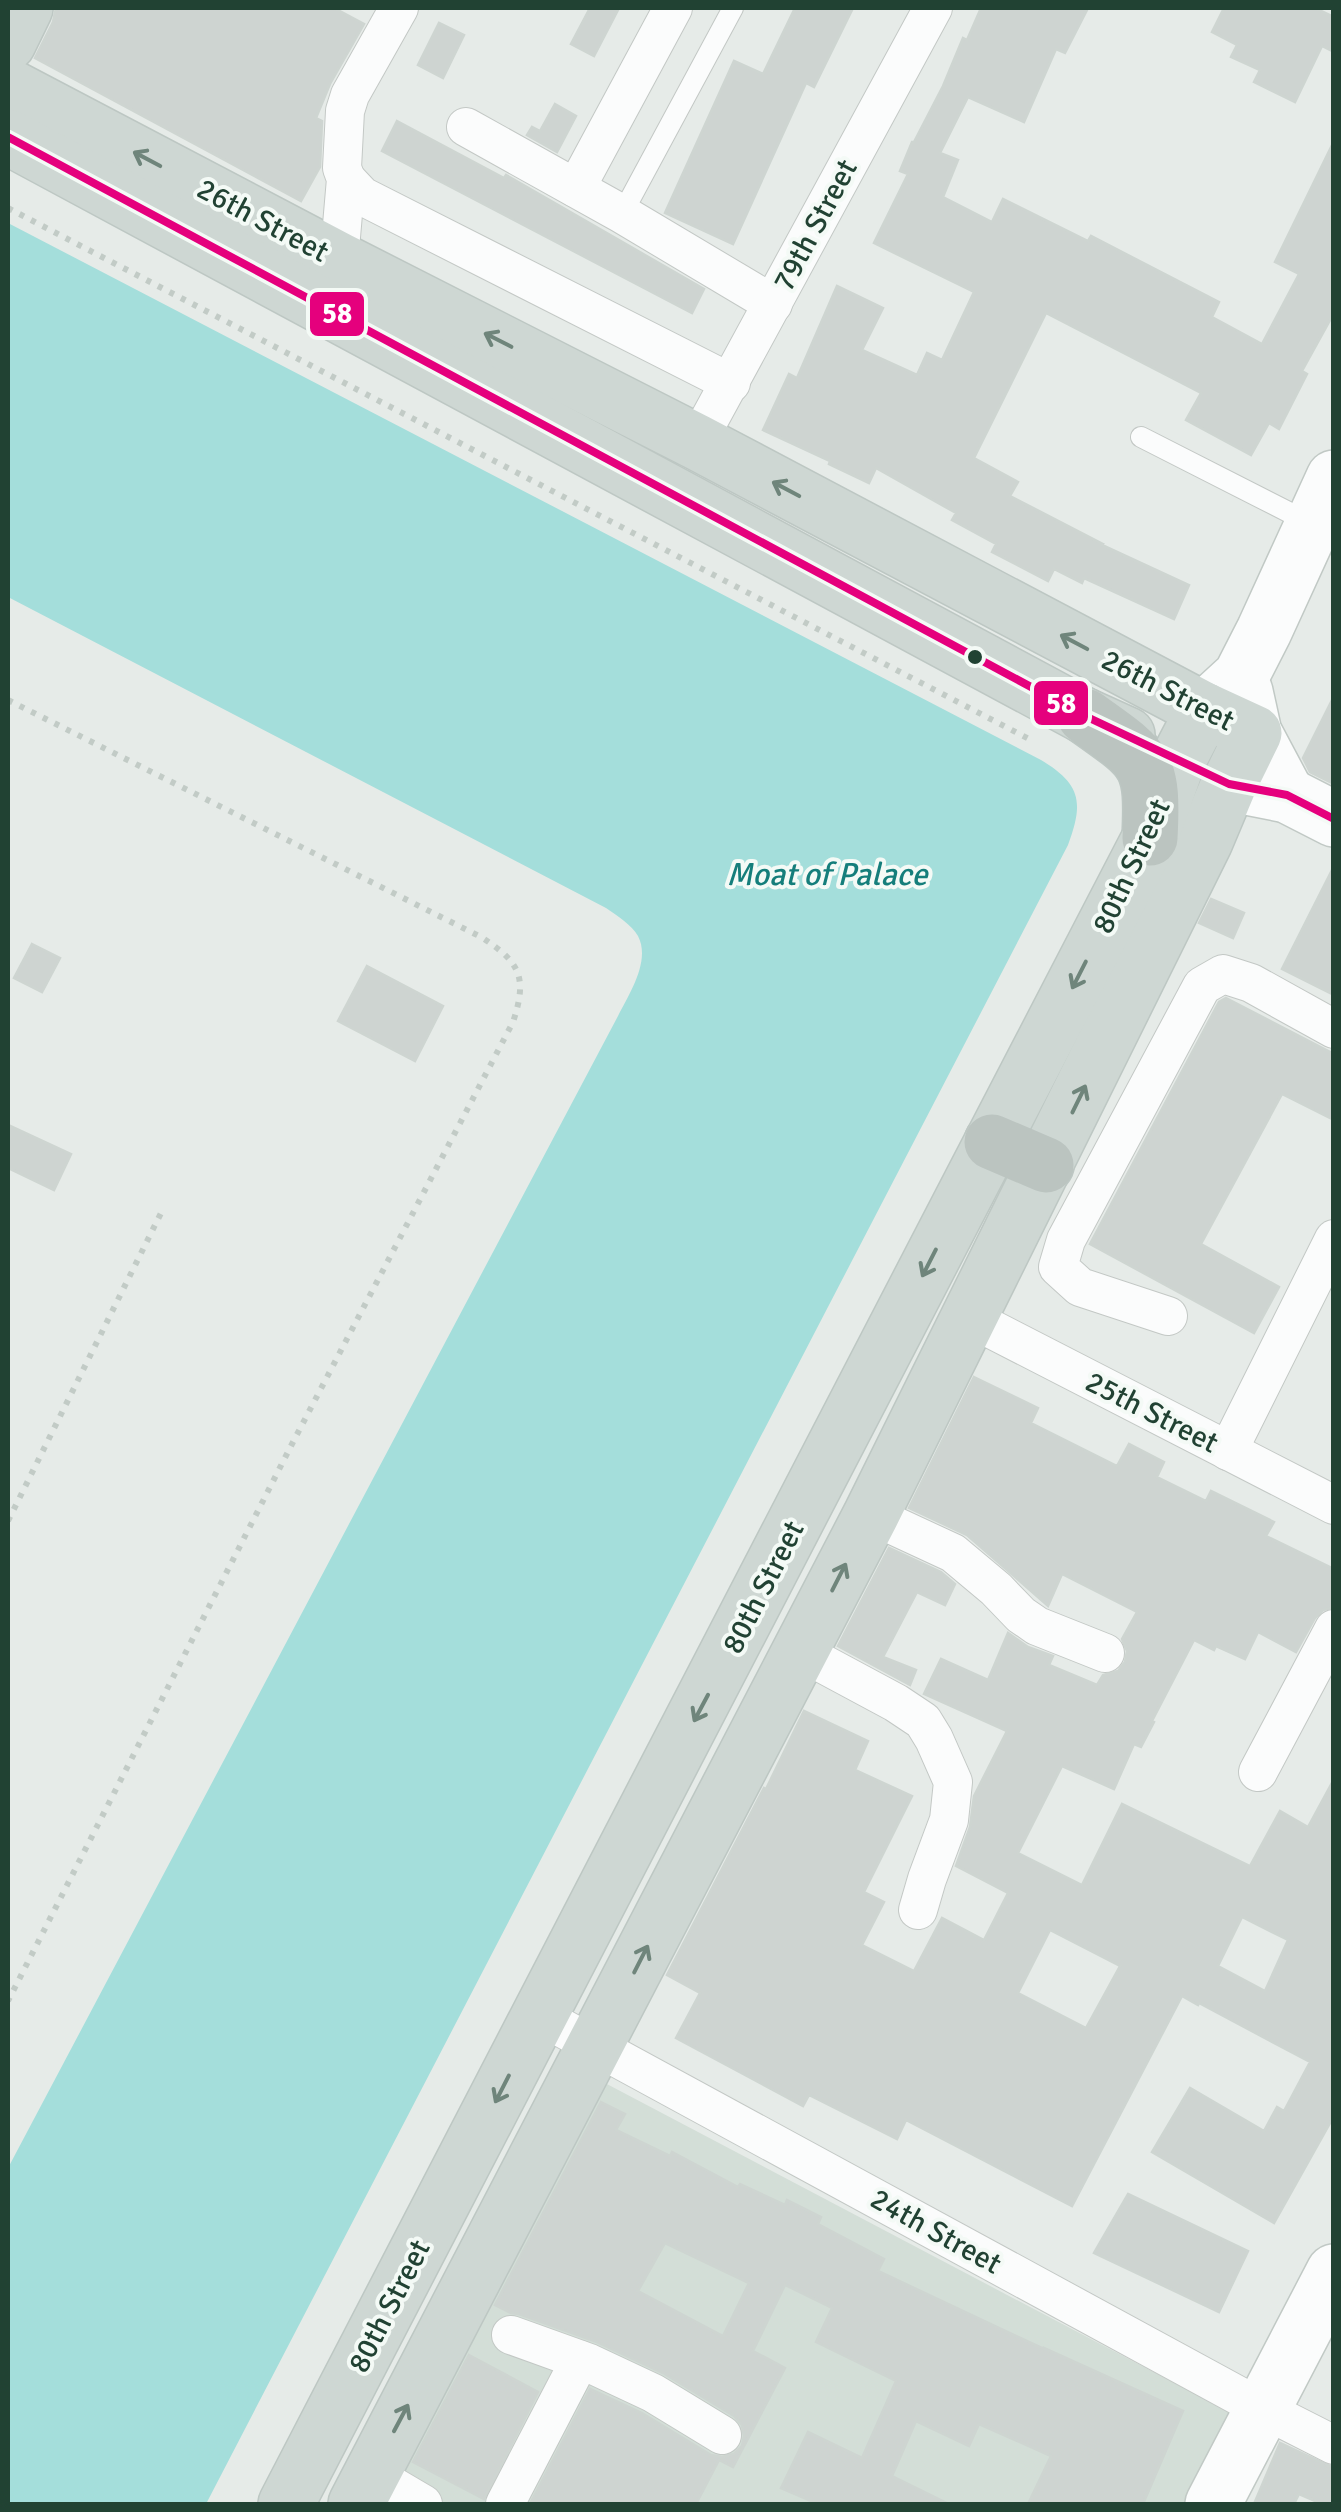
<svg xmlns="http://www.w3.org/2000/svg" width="1341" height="2512" viewBox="0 0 1341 2512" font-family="Signika,sans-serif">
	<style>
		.built { fill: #d3ded7 }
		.water { fill: #a4dedb }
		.building { fill: #ced4d1; stroke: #ced5d1; stroke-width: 2.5; fill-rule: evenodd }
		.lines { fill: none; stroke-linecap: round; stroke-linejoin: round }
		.lane-casing { stroke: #c3c8c5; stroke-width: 22 }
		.street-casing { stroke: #c3c8c5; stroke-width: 40 }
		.secondary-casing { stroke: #c1c9c5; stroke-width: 58 }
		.primary-casing { stroke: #bdc7c3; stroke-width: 58 }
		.highway-casing { stroke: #bdc7c3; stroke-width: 58 }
		.path { stroke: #c2cbc6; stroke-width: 6; stroke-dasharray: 5 8; stroke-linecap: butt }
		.lane { stroke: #fbfcfc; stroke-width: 20 }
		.street { stroke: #fbfcfc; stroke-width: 38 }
		.secondary { stroke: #fbfcfc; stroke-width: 55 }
		.primary { stroke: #ced7d3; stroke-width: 55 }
		.highway { stroke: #bbc4c0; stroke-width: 55 }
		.bus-1-casing { stroke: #f4faf6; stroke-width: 15 }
		.bus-1 { stroke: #e5007d; stroke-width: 8 }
		.oneway { stroke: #6f857b }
		.bus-dot { fill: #214233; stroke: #f4faf6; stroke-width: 4 }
		.labels { text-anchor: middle; stroke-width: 8; stroke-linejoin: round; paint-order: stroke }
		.street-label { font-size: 30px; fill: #214233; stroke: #f4faf6 }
		.water-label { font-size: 32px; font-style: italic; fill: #157e7b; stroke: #f4faf6 }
		.line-badge { stroke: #f4faf6; stroke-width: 4 }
		.badge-label { font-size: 28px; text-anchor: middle; font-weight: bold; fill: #fff }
	</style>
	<rect width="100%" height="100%" fill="#e6ebe8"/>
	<path class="built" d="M586,2073L1235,2415L1188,2504H368Z"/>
	<path class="water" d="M8,223L1041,760C1081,784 1084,802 1068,845L206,2504H8V2168L618,1016C629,994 651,961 638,936C632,925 616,915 606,908L8,597Z"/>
	<g class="building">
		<path d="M56,8H334L364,24L330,84L316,118L322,121L320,167L301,201L35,58L53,22Z"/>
		<path d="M590,8H619L594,56L571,44Z"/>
		<path d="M795,8H853L814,87L806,83L733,244L665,213L734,61L763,74Z"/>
		<path d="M981,8H1088L1065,53L1056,49L1024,122L968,97L940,153L958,160L943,197L992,222L1003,199L1088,241L1091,236L1219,302L1212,317L1262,344L1299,274L1275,262L1334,141V313L1302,371L1307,374L1279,429L1269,423L1251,455L1186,420L1201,393L1046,313L974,458L1018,482L1010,496L1103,544L1102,545L1189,585L1174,619L1084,578L1082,583L1054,569L1048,581L992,552L996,544L952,520L956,513L876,468L869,483L829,464L830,461L763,430L789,374L797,378L837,286L883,308L862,350L917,375L927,353L942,360L974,292L874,243L908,174L900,171L912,142H914L943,86L963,38L967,40Z"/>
		<path d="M1224,8H1315L1334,17V52L1322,46L1295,102L1254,82L1260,70L1231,57L1237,45L1212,32Z"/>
		<path d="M439,23L464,35L443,78L418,65Z"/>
		<path d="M555,104L576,116L557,152L527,135L532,127L540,131Z"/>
		<path d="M397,121L504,178L506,175L704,289L692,313L382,151Z"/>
		<path d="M1334,696V784L1310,772L1303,758Z"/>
		<path d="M1334,866V995L1282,969Z"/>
		<path d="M1211,899L1244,913L1233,938L1199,923Z"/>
		<path d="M32,944L60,958L42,992L14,978Z"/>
		<path d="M367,966L443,1006L415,1061L338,1021Z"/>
		<path d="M1226,998L1334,1054V1120L1282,1094L1201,1244L1279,1287L1254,1333L1090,1244L1219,1002Z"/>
		<path d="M8,1125L71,1154L54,1190L8,1168Z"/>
		<path d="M974,1377L1038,1408L1031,1423L1117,1466L1129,1444L1164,1462L1157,1477L1206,1501L1211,1491L1274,1522L1266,1536L1334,1569V1607L1323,1610L1315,1618L1296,1652L1258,1632L1245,1659L1216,1646L1214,1650L1194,1640L1152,1721L1154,1722L1141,1747L1134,1744L1114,1789L1062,1766L1018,1853L1082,1885L1122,1804L1250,1866L1280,1811L1308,1827L1334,1779V2116L1274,2223L1152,2152L1190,2088L1264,2131L1277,2107L1284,2111L1310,2062L1199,2003L1198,2005L1182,1996L1072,2206L906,2120L897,2139L809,2095L803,2106L676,2038L700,1993L667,1975L764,1788L766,1789L804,1711L868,1741L855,1770L912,1796L864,1892L884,1902L862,1945L914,1971L942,1918L984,1940L1008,1893L956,1866L970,1827L974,1796L1007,1731L924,1694L941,1659L988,1680L1008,1633L1028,1647L1053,1656L1049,1665L1097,1685L1103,1675L1118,1671L1125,1662L1127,1651L1122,1639L1137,1612L1062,1574L1048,1606L967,1535L909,1508ZM1242,1917L1288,1940L1265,1991L1218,1966ZM1050,1930L1120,1966L1086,2028L1018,1993Z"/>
		<path d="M889,1548L941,1572L955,1584L945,1605L917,1592L883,1657L916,1670L910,1685L838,1646Z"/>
		<path d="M601,2102L625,2114L616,2130L670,2156L672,2152L738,2187L740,2184L785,2205L787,2200L821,2217L818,2224L884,2259L878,2271L1044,2349V2348L1183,2411L1143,2504H1028L1051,2456L979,2424L969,2446L916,2421L892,2476L949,2504H818L781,2488L808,2432L862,2458L896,2381L816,2342L832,2308L785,2285L753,2351L785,2368L733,2467L719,2460L696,2504H530L590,2389L642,2413L711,2455L722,2457L734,2454L742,2446L744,2436L742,2425L734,2416L663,2373L597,2342L519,2314L511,2313L495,2305ZM665,2243L749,2283L723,2336L638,2291Z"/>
		<path d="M1128,2194L1248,2251L1219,2312L1094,2253Z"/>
		<path d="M469,2355L538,2392L484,2499L413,2462Z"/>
		<path d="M1280,2443L1334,2468V2504H1322L1299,2494L1294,2504H1254Z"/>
	</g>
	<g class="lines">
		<g class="lane-casing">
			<g id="lane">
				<path d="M622,214L733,8"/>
				<path d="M1141,437L1312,524"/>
			</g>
		</g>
		<g class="street-casing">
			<g id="street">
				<path d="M466,127L622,214L773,304"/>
				<path d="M346,179L362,196L731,383"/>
				<path d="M576,188L673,8"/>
				<path d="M339,260L346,179L342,168L345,111L350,95L399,8"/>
				<path d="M697,442L933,8"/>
				<path d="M1168,1316L1080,1287L1058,1267L1066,1240L1202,986L1223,974L1251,983L1334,1029"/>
				<path d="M970,1318L1334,1505"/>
				<path d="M1228,1451L1334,1239"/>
				<path d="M871,1515L953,1553L996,1589L1021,1615L1037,1626L1105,1653"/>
				<path d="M801,1652L896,1703L923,1721L934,1739L953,1782L949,1820L927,1879L918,1910"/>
				<path d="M1258,1772L1334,1629"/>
				<path d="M540,2016L1263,2409L1334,2445"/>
				<path d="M511,2335L589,2363L653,2393L722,2435"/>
				<path d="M372,2474L423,2504"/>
				<path d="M505,2504L580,2360"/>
			</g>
		</g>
		<g class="secondary-casing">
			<g id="secondary">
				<path d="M1245,692L1254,733L1287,795"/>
				<path d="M1204,710L1241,676L1264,631L1334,478"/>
				<path d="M1252,788L1287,795L1334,819"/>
				<path d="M1213,2504L1334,2272"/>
			</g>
		</g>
		<g class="primary-casing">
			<g id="primary">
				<path d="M8,43L25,8"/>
				<path d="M8,86L339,260L697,442L1204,710L1254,733L1229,784L1205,841L871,1515L356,2504"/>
				<path d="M8,137L1085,716L1127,735"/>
				<path d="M286,2504L1150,838L1178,760L1204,710"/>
			</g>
		</g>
		<g class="highway-casing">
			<g id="highway">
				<path d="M1085,716C1147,760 1154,761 1150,838"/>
				<path d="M992,1142L1046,1165"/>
			</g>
		</g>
		<g class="path">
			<path d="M8,208L1031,740"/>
			<path d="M8,700L481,937C520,962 528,977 513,1022L293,1442L8,2001"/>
			<path d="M8,1521L161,1213"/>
		</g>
		<use href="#lane" class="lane"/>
		<use href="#street" class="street"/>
		<use href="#secondary" class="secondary"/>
		<use href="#primary" class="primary"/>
		<use href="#highway" class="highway"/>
		<g class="bus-1-casing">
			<path id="bus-1" d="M8,137L1085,716L1229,784L1287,795L1334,819"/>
		</g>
		<use href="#bus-1" class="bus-1"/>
	</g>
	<defs><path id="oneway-shaft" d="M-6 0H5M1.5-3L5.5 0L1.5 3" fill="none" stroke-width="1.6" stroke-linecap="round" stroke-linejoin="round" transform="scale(2.5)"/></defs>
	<g class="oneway">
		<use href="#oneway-shaft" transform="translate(147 159) rotate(-152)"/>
		<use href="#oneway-shaft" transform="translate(498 340) rotate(-153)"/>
		<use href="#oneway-shaft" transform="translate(786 489) rotate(-152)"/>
		<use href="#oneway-shaft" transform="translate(1074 642) rotate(-152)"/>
		<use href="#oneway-shaft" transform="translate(1079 975) rotate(117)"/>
		<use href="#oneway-shaft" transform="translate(1079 1099) rotate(-64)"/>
		<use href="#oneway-shaft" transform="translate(929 1263) rotate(117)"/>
		<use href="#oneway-shaft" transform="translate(839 1577) rotate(-63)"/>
		<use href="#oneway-shaft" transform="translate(701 1708) rotate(118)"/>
		<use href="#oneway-shaft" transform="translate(641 1959) rotate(-63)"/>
		<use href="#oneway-shaft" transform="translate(502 2089) rotate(117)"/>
		<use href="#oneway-shaft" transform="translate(401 2418) rotate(-62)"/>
	</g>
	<circle class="bus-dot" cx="975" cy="657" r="9"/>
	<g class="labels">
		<g class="street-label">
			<text transform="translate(263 220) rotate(28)" y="10">26th Street</text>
			<text transform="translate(815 225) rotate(-62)" y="10">79th Street</text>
			<text transform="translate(1168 690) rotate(27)" y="10">26th Street</text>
			<text transform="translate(1131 866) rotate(-65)" y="10">80th Street</text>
			<text transform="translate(1152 1412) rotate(27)" y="10">25th Street</text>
			<text transform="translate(763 1587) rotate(-63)" y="10">80th Street</text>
			<text transform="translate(936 2231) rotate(29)" y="10">24th Street</text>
			<text transform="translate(389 2306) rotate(-63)" y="10">80th Street</text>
		</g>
		<g class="water-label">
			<text x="827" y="885">Moat of Palace</text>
		</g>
	</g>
	<g class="line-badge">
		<rect x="308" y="290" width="58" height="48" rx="10" fill="#e5007d"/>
		<rect x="1032" y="679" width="58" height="48" rx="10" fill="#e5007d"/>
	</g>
	<g class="badge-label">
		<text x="337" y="323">58</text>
		<text x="1061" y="713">58</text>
	</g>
	<rect width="1341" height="2512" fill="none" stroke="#214233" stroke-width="20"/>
</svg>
